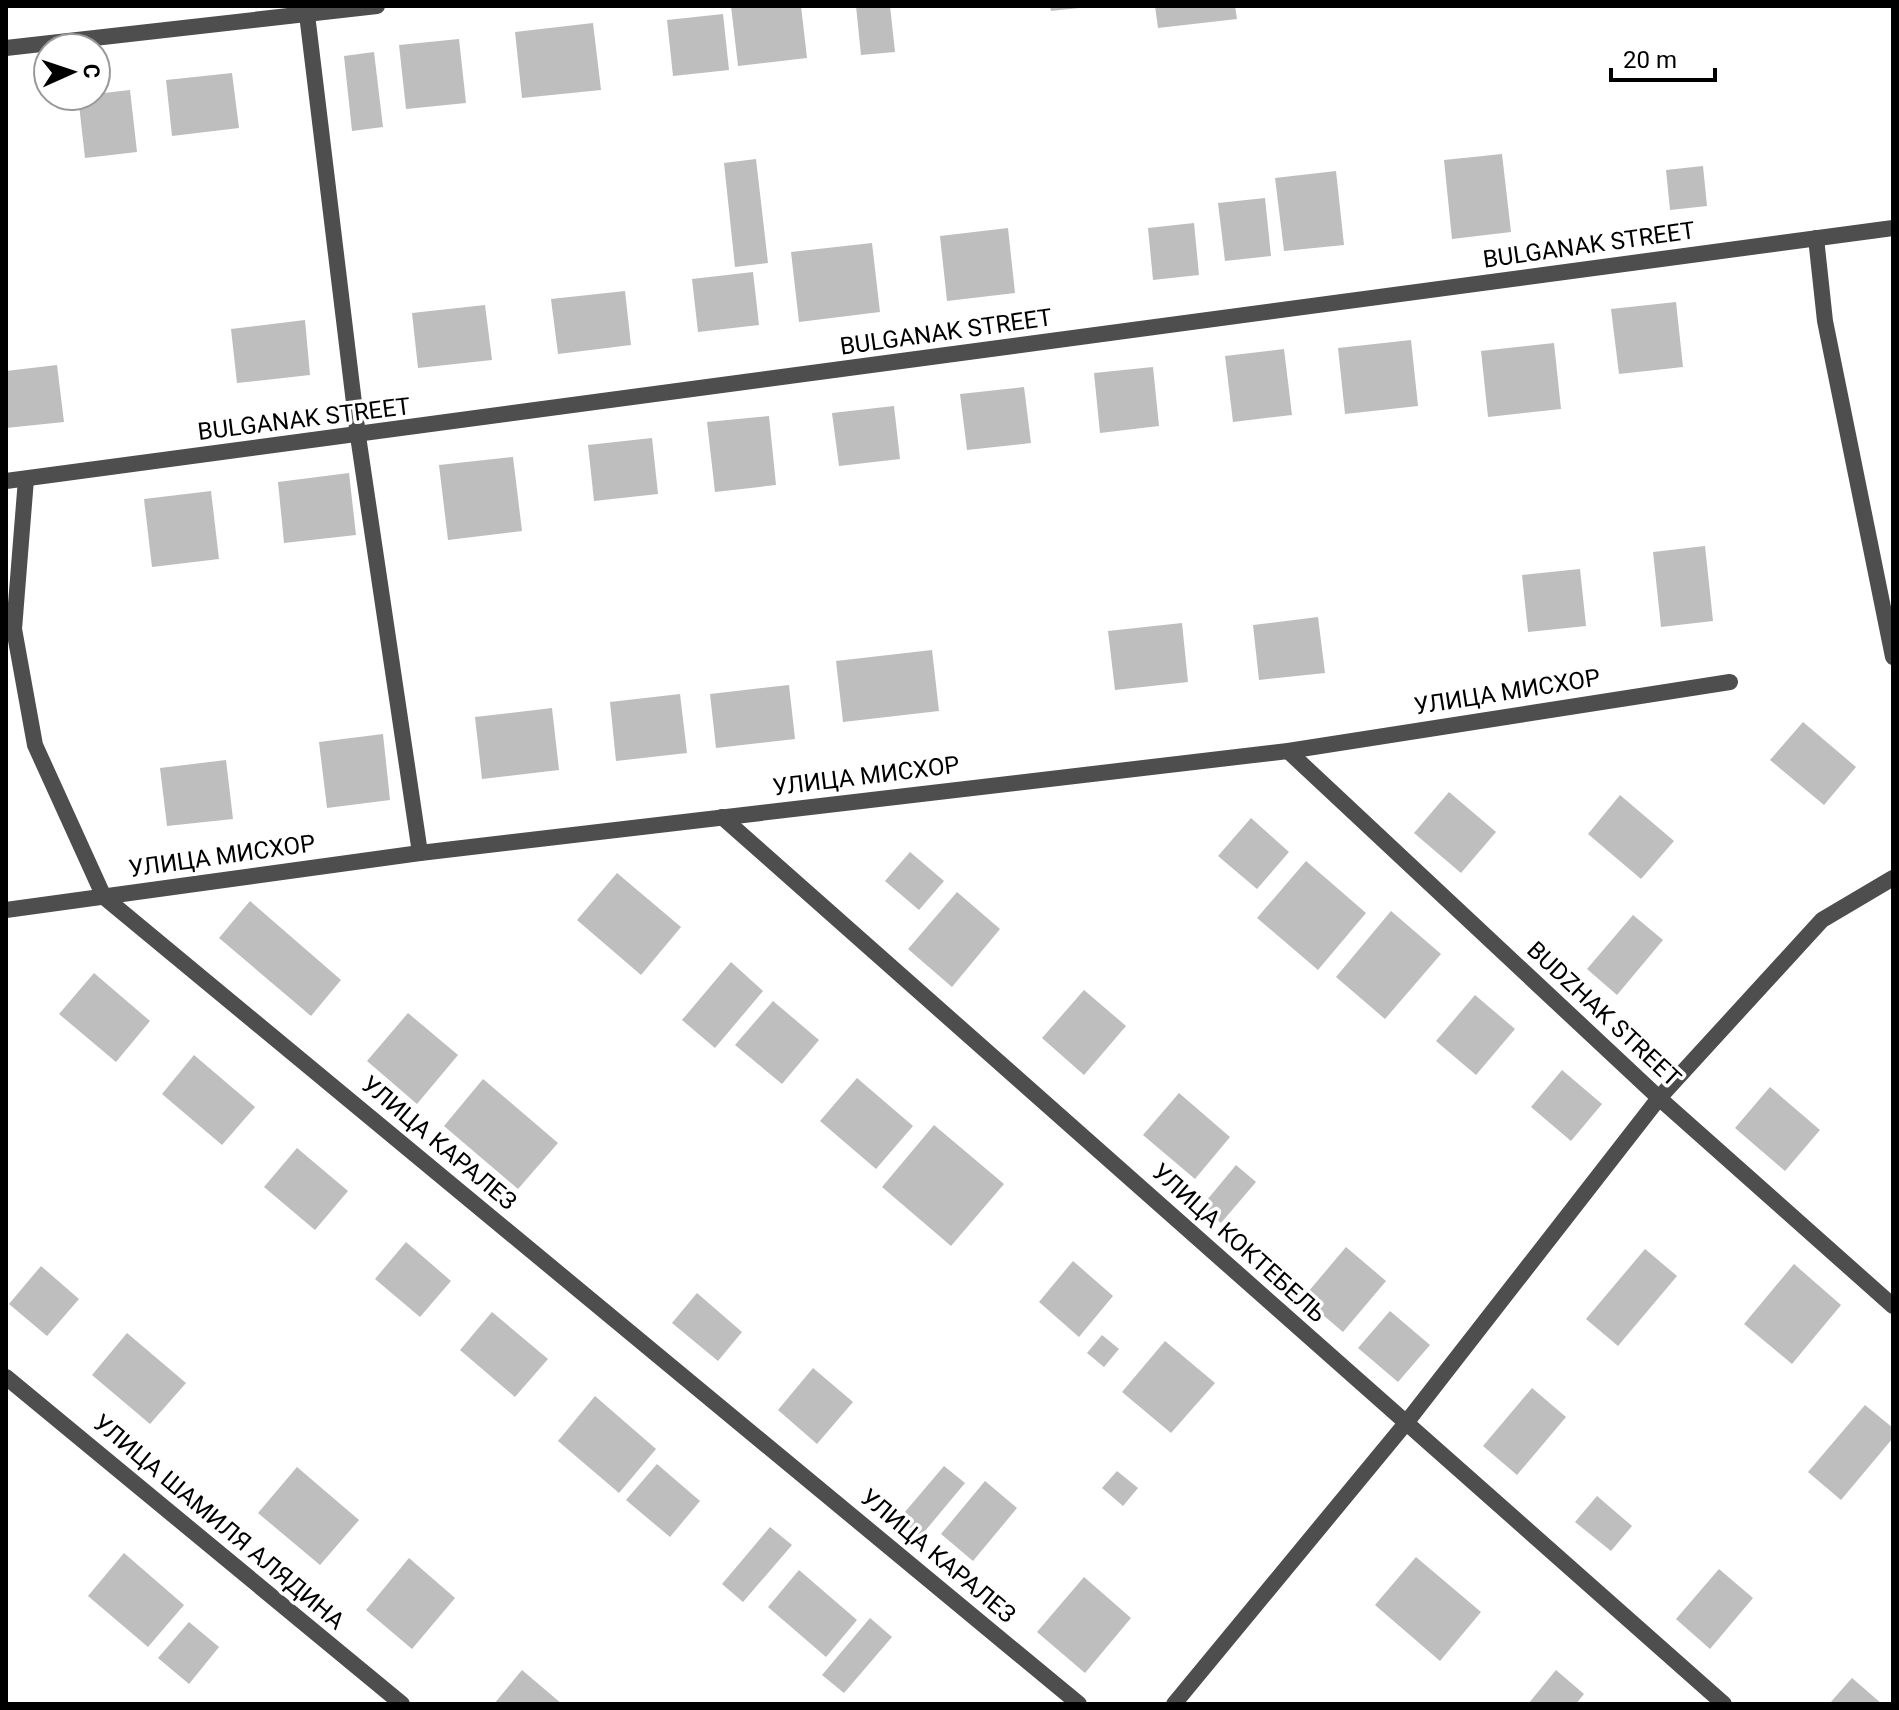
<svg xmlns="http://www.w3.org/2000/svg" width="1899" height="1710" viewBox="0 0 1899 1710" font-family="Roboto,sans-serif">
	<style>
		.building { fill: #bebebe }
		.lines { fill: none; stroke-linecap: round; stroke-linejoin: round }
		.street { stroke: #4e4e4e; stroke-width: 16 }
		.labels { text-anchor: middle; stroke-width: 7; stroke-linejoin: round; paint-order: stroke }
		.street-label { font-size: 24px; fill: #000; stroke: #fff }
	</style>
	<rect width="100%" height="100%" fill="#fff"/>
	<g class="building">
		<path d="M731,6H801L807,58L738,66Z"/>
		<path d="M856,6H890L895,52L861,55Z"/>
		<path d="M1050,6H1079V8L1051,11Z"/>
		<path d="M1155,6H1235L1237,19L1158,28Z"/>
		<path d="M723,14L729,70L673,76L667,20Z"/>
		<path d="M593,23L601,90L522,98L515,32Z"/>
		<path d="M459,39L466,103L406,109L399,45Z"/>
		<path d="M374,52L383,127L352,131L344,56Z"/>
		<path d="M232,73L239,128L172,136L166,80Z"/>
		<path d="M130,90L137,152L85,158L78,96Z"/>
		<path d="M1502,154L1511,232L1452,239L1444,160Z"/>
		<path d="M756,159L768,263L735,267L724,163Z"/>
		<path d="M1703,166L1707,206L1670,210L1666,170Z"/>
		<path d="M1336,171L1344,245L1284,251L1275,178Z"/>
		<path d="M1265,198L1271,256L1225,261L1218,203Z"/>
		<path d="M1194,223L1199,275L1153,280L1148,228Z"/>
		<path d="M1008,228L1015,293L947,301L940,236Z"/>
		<path d="M872,243L880,312L799,322L791,252Z"/>
		<path d="M753,272L759,325L698,332L692,279Z"/>
		<path d="M625,291L631,345L558,354L551,299Z"/>
		<path d="M1676,302L1683,367L1619,374L1611,309Z"/>
		<path d="M485,305L492,360L418,368L412,313Z"/>
		<path d="M305,320L310,375L237,383L231,329Z"/>
		<path d="M1411,340L1418,406L1345,414L1338,348Z"/>
		<path d="M1554,343L1561,409L1488,417L1481,351Z"/>
		<path d="M1284,349L1292,415L1233,422L1225,356Z"/>
		<path d="M57,365L64,422L6,428V371Z"/>
		<path d="M1153,367L1159,426L1100,433L1094,373Z"/>
		<path d="M1024,387L1031,443L967,450L960,394Z"/>
		<path d="M894,406L900,459L839,466L832,413Z"/>
		<path d="M769,416L776,485L715,492L707,422Z"/>
		<path d="M652,438L658,494L594,501L588,445Z"/>
		<path d="M513,457L522,531L448,540L439,465Z"/>
		<path d="M349,473L356,535L284,543L278,482Z"/>
		<path d="M211,491L219,559L152,567L144,499Z"/>
		<path d="M1705,546L1713,621L1661,627L1653,552Z"/>
		<path d="M1580,569L1586,626L1528,632L1522,575Z"/>
		<path d="M1318,617L1325,673L1259,680L1253,625Z"/>
		<path d="M1182,623L1188,682L1115,690L1108,631Z"/>
		<path d="M932,650L939,711L843,722L836,661Z"/>
		<path d="M789,685L795,739L716,748L710,694Z"/>
		<path d="M680,694L687,753L616,761L610,702Z"/>
		<path d="M552,708L559,770L482,779L475,717Z"/>
		<path d="M1803,722L1856,767L1824,805L1770,760Z"/>
		<path d="M383,734L390,800L327,808L319,742Z"/>
		<path d="M226,760L233,819L167,826L160,768Z"/>
		<path d="M1449,792L1496,832L1461,873L1414,833Z"/>
		<path d="M1620,795L1674,841L1641,879L1588,834Z"/>
		<path d="M1251,818L1289,852L1257,889L1218,856Z"/>
		<path d="M910,852L944,881L919,910L885,881Z"/>
		<path d="M1306,861L1366,913L1318,970L1257,918Z"/>
		<path d="M617,873L681,927L641,975L577,920Z"/>
		<path d="M957,892L1000,929L952,987L908,949Z"/>
		<path d="M250,901L341,980L311,1016L219,938Z"/>
		<path d="M1391,911L1441,954L1385,1019L1336,977Z"/>
		<path d="M1633,915L1663,940L1617,995L1587,969Z"/>
		<path d="M731,962L763,991L715,1048L682,1020Z"/>
		<path d="M94,973L150,1021L116,1062L59,1014Z"/>
		<path d="M1084,990L1126,1026L1084,1075L1042,1038Z"/>
		<path d="M1475,995L1515,1029L1476,1075L1436,1041Z"/>
		<path d="M773,1001L819,1040L782,1084L735,1045Z"/>
		<path d="M408,1013L458,1055L417,1104L367,1061Z"/>
		<path d="M194,1055L255,1107L222,1145L162,1094Z"/>
		<path d="M1562,1070L1602,1104L1571,1141L1531,1107Z"/>
		<path d="M857,1078L913,1126L876,1169L820,1121Z"/>
		<path d="M483,1079L558,1143L518,1189L444,1126Z"/>
		<path d="M1770,1087L1820,1130L1785,1171L1735,1128Z"/>
		<path d="M1179,1093L1230,1137L1195,1179L1143,1135Z"/>
		<path d="M934,1125L1004,1184L951,1246L882,1187Z"/>
		<path d="M297,1148L348,1191L315,1230L264,1187Z"/>
		<path d="M1236,1165L1256,1182L1221,1223L1202,1206Z"/>
		<path d="M406,1242L451,1281L420,1317L375,1279Z"/>
		<path d="M1346,1247L1386,1281L1343,1332L1303,1298Z"/>
		<path d="M1645,1249L1677,1276L1618,1346L1586,1319Z"/>
		<path d="M1073,1261L1113,1296L1079,1337L1039,1302Z"/>
		<path d="M1794,1264L1841,1305L1792,1364L1744,1324Z"/>
		<path d="M41,1266L79,1299L47,1336L9,1304Z"/>
		<path d="M697,1293L742,1332L718,1361L672,1323Z"/>
		<path d="M1390,1311L1430,1345L1398,1382L1358,1348Z"/>
		<path d="M492,1312L548,1359L515,1397L460,1350Z"/>
		<path d="M127,1333L186,1383L150,1424L92,1375Z"/>
		<path d="M1102,1335L1119,1349L1104,1367L1087,1353Z"/>
		<path d="M1165,1341L1215,1383L1171,1433L1122,1392Z"/>
		<path d="M813,1368L853,1402L817,1444L778,1410Z"/>
		<path d="M1532,1388L1566,1417L1517,1475L1483,1446Z"/>
		<path d="M595,1396L656,1449L619,1493L558,1441Z"/>
		<path d="M1865,1405L1893,1428V1438L1841,1500L1808,1472Z"/>
		<path d="M657,1464L700,1501L670,1537L626,1500Z"/>
		<path d="M944,1466L965,1483L920,1537L899,1519Z"/>
		<path d="M297,1467L359,1520L320,1565L258,1513Z"/>
		<path d="M1117,1471L1138,1488L1123,1506L1102,1488Z"/>
		<path d="M985,1481L1017,1508L973,1561L941,1534Z"/>
		<path d="M1597,1496L1632,1526L1611,1551L1575,1522Z"/>
		<path d="M770,1527L792,1545L743,1602L722,1584Z"/>
		<path d="M124,1553L184,1605L148,1647L88,1596Z"/>
		<path d="M1416,1557L1481,1612L1440,1661L1375,1605Z"/>
		<path d="M409,1558L455,1598L412,1649L366,1610Z"/>
		<path d="M1719,1569L1753,1598L1710,1649L1676,1619Z"/>
		<path d="M799,1570L857,1620L826,1657L768,1607Z"/>
		<path d="M1084,1577L1131,1618L1085,1673L1037,1632Z"/>
		<path d="M870,1618L892,1637L844,1693L822,1675Z"/>
		<path d="M189,1622L219,1647L189,1684L158,1658Z"/>
		<path d="M522,1670L562,1704H494Z"/>
		<path d="M1556,1670L1584,1694L1576,1704H1528Z"/>
		<path d="M1852,1678L1882,1704H1829Z"/>
	</g>
	<g class="lines">
		<g class="street">
			<path d="M306,6L358,436L420,853"/>
			<path d="M6,48L377,6"/>
			<path d="M1816,238L1825,321L1893,657"/>
			<path d="M26,479L14,629L35,745L104,897L1079,1704"/>
			<path d="M6,481L1893,228"/>
			<path d="M1288,751L1659,1098L1893,1306"/>
			<path d="M722,817L1724,1704"/>
			<path d="M6,910L420,853L1288,751L1730,682"/>
			<path d="M6,1377L402,1704"/>
			<path d="M1174,1704L1406,1423L1659,1098L1822,920L1893,878"/>
		</g>
	</g>
	<g class="labels">
		<g class="street-label">
			<text transform="translate(1589 245) rotate(-8)" y="8">BULGANAK STREET</text>
			<text transform="translate(946 332) rotate(-8)" y="8">BULGANAK STREET</text>
			<text transform="translate(304 419) rotate(-7)" y="8">BULGANAK STREET</text>
			<text transform="translate(1507 692) rotate(-9)" y="8">УЛИЦА МИСХОР</text>
			<text transform="translate(866 776) rotate(-7)" y="8">УЛИЦА МИСХОР</text>
			<text transform="translate(222 856) rotate(-8)" y="8">УЛИЦА МИСХОР</text>
			<text transform="translate(1604 1014) rotate(43)" y="8">BUDZHAK STREET</text>
			<text transform="translate(439 1143) rotate(40)" y="8">УЛИЦА КАРАЛЕЗ</text>
			<text transform="translate(1239 1243) rotate(42)" y="8">УЛИЦА КОКТЕБЕЛЬ</text>
			<text transform="translate(219 1522) rotate(40)" y="8">УЛИЦА ШАМИЛЯ АЛЯДИНА</text>
			<text transform="translate(938 1556) rotate(40)" y="8">УЛИЦА КАРАЛЕЗ</text>
		</g>
	</g>
	<rect width="1899" height="1710" fill="none" stroke="#000000" stroke-width="16"/>
	<g transform="translate(72 72) rotate(87)"><circle r="38" fill="#ffffff" stroke="#999999" stroke-width="2"/>
	<path d="M0-6L14 30L0 20L-14 30Z" fill="#000000"/>
	<text y="-12" font-size="22" font-weight="bold" text-anchor="middle" fill="#000000">С</text>
	</g>
	<path d="M1611 68v12h104v-12" fill="none" stroke="#000000" stroke-width="4"/>
	<text x="1623" y="68" font-size="24" fill="#000000" stroke="#ffffff" stroke-width="6" paint-order="stroke">20 m</text>
</svg>
